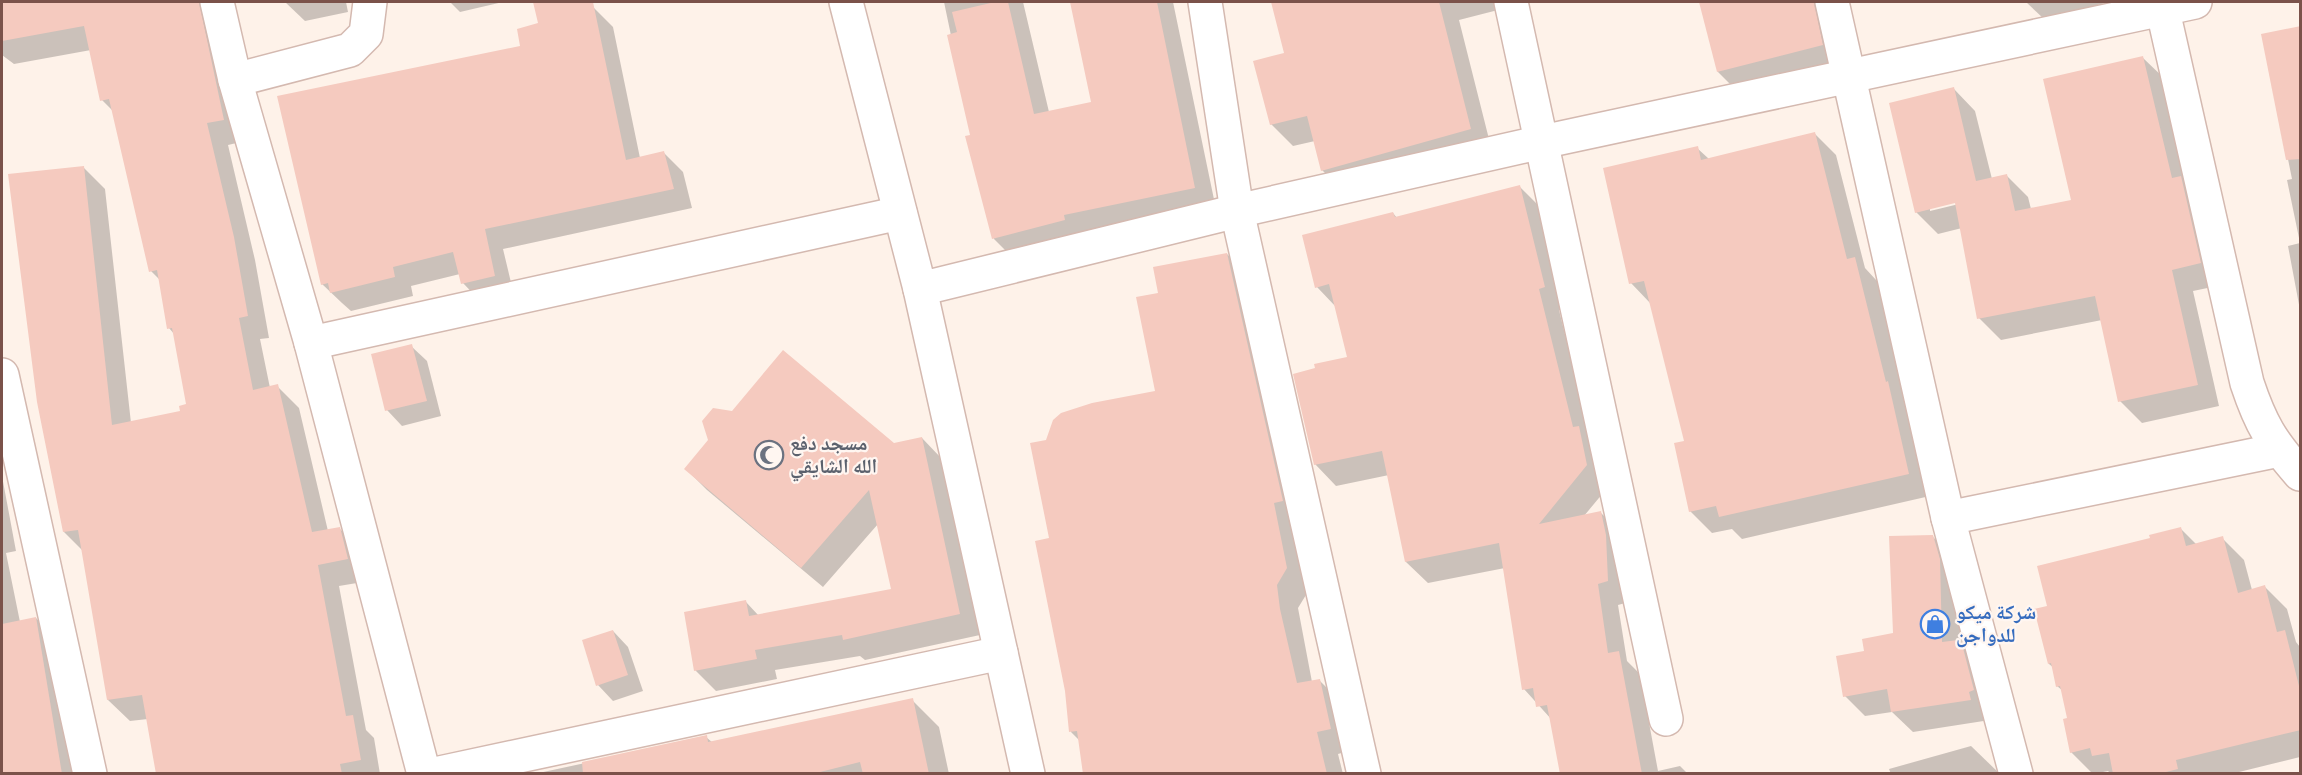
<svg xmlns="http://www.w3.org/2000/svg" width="2302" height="775" viewBox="0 0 2302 775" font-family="'Exo 2','Noto Naskh Arabic',sans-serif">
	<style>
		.shadow { fill: #0003; fill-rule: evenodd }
		.building { fill: #f5cabf }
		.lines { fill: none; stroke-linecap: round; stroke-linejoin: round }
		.minor-casing { stroke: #d4b9b0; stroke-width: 36 }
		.minor { stroke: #fff; stroke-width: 33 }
		.labels { text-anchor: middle; stroke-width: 4.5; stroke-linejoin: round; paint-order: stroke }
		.worship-label { font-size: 20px; font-weight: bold; fill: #5b616d; stroke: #fff6f1; text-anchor: start }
		.shop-label { font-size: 20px; font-weight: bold; fill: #366cbe; stroke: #fff6f1; text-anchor: start }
	</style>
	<rect width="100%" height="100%" fill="#fef2e9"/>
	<g class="shadow">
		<path d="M2,2H218L245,141L228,145L255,260L269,338L260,339L270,388L277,386L299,408L328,531L339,528L361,550L369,581L339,586L366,730L374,738L380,774H157L148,719L130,721L108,700L83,551L64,532L83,167L105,189L131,423L182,412L188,405L175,335L169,328L160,280L151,271L114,112L102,100L91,50L14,64L2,55Z"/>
		<path d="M285,2H346L348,12L305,21Z"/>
		<path d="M450,2H503L460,12Z"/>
		<path d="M944,2H1023L1049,112L1092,103L1071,2H1173L1216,209L1015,260L994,239L967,137L972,136Z"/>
		<path d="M1273,2H1496L1498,10L1459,20L1492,151L1344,192L1322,170L1315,141L1293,146L1271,124L1286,54Z"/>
		<path d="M1701,2H1840L1844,67L1740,94L1718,72Z"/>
		<path d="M2026,2H2109L2044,19Z"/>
		<path d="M593,7L613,27L640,158L664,153L683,172L692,208L503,249L514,295L482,303L463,283L460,274L411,286L413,296L351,311L342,303L322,284L522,47Z"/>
		<path d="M2300,28V310L2288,246L2300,243L2287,180L2292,179L2263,35Z"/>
		<path d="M2143,58L2165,79L2222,285L2193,291L2219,406L2142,423L2120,401L2102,320L2001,340L1979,318L1962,228L1938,234L1916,212L1954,89L1975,111L1992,179L2006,175L2028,197L2031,209L2073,201ZM1962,200L1963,203L1930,211V208Z"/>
		<path d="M1814,133L1836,155L1865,268L1877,281L1930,496L1742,539L1732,529L1712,533L1690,511L1686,442L1651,304L1631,283L1697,148L1709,159Z"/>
		<path d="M1520,187L1541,208L1566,309L1559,310L1591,440L1608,487L1584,516L1601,513L1622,534L1629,602L1618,605L1627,661L1640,674L1658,771L1680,766L1688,774H1561L1552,720L1524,689L1505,568L1428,583L1406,562L1389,475L1336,486L1315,464L1349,359L1336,307L1317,287L1393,213L1397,218Z"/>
		<path d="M1227,254L1249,276L1309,590L1298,608L1312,682L1319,680L1341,702L1352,750L1338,754L1343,774H1086L1080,741L1071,732L1050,539L1047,442L1157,392L1160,294Z"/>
		<path d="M411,346L427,361L441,416L402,426L387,410Z"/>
		<path d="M922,438L942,459L980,635L865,660L860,656L775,670L777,679L716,691L695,670L746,602L759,616L892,590L878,524L823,587L707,490L686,469L893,444Z"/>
		<path d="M2,476L16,551L6,553L20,622L36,618L57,640L79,774H2Z"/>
		<path d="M2181,529L2197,545L2222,538L2244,560L2252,590L2265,587L2287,609L2296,642L2300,647V757L2231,774H2111L2108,771L2093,774L2071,752L2069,719L2063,691L2057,686L2054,668L2049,664L2048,607L2151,539Z"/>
		<path d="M1932,536L1953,557L1959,581L1962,646L1978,662L1990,720L1913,732L1892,712L1865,716L1845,696L1866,652L1894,635Z"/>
		<path d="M613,631L628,647L643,691L613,701L598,685Z"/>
		<path d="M912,700L939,727L949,774H534L706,737L713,743Z"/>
		<path d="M1971,746L2000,774H1891L1889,769Z"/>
	</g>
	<g class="building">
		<path d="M2,2H199L224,120L207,123L234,237L248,316L239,318L253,390L278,384L312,532L340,527L348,559L318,565L346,716L353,715L361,760L340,764L342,774H156L142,695L107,700L78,530L63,532L37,402L8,174L84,166L112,425L180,411L179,406L186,404L172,328L167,329L157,270L149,272L109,99L100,101L84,26L2,41Z"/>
		<path d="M533,2H593L626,160L664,151L674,189L485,229L495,276L461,284L453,252L393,267L395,277L330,293L328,283L321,285L277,96L520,46L517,29L538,23Z"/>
		<path d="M995,2H1008L1034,114L1091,102L1070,2H1157L1195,188L1064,215L1065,220L992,239L965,136L970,135L947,35L957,32L952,12Z"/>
		<path d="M1271,2H1439L1471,129L1321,171L1307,116L1270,125L1253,61L1284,53Z"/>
		<path d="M1699,2H1814L1823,45L1717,72Z"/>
		<path d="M2301,26V159L2286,160L2261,34Z"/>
		<path d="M2143,56L2172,178L2181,176L2201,263L2172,270L2198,385L2118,402L2095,296L1977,319L1955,203L1915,213L1889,103L1954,87L1976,181L2007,174L2015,211L2071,200L2043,79Z"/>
		<path d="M1815,132L1847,259L1855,257L1886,382L1888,381L1909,474L1719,517L1716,506L1689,512L1674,443L1684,441L1644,281L1629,284L1603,168L1698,146L1701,160Z"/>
		<path d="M1520,185L1545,287L1539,289L1573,427L1579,426L1587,465L1539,524L1601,511L1606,535L1608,581L1598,584L1608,653L1619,651L1642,774H1560L1547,705L1536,707L1533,688L1522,690L1499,543L1405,562L1382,451L1314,465L1293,374L1315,368L1314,364L1347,357L1329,284L1315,288L1302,235L1393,212L1395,217Z"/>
		<path d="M1227,253L1283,501L1274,503L1287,568L1277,585L1280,609L1297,683L1320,679L1331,729L1317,732L1327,774H1083L1077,731L1069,732L1065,691L1035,541L1049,538L1030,443L1046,440L1053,420L1061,413L1092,403L1155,391L1136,297L1158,293L1153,267Z"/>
		<path d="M412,344L427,401L385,411L371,354Z"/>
		<path d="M783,350L894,443L922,437L960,614L843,640L842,635L755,650L757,659L694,671L684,612L746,600L749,616L891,589L869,490L801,568L684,469L708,440L702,421L713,408L732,411Z"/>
		<path d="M2181,527L2186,546L2223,536L2238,593L2265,585L2277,632L2285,630L2301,694V730L2176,760L2178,769L2158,774H2113L2109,753L2092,756L2090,748L2070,753L2063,719L2067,718L2060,686L2056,687L2051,663L2048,664L2034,609L2047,606L2037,566L2150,538L2149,535Z"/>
		<path d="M1933,535L1940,559L1942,642L1958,640L1960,649L1963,648L1974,690L1969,692L1971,700L1891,712L1887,689L1843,697L1836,656L1864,651L1862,639L1893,633L1889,536Z"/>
		<path d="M36,617L62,774H2V624Z"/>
		<path d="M613,630L628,675L596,686L582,640Z"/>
		<path d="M913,698L929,774H863L860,762L812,774H583L582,762L707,735L708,742Z"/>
	</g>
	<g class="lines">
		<g class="minor-casing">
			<g id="minor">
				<path d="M217,2L235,80L311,343L424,774"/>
				<path d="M846,2L920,289L1028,774"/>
				<path d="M1205,2L1237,211L1364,774"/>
				<path d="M1511,2L1666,719"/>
				<path d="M1832,2L1948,518L2016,774"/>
				<path d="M2161,2L2247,383C2261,425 2271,441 2300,474"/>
				<path d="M235,80L350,50L366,34L370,2"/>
				<path d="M920,289L1237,211L1542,142L2195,2"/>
				<path d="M311,343L900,213"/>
				<path d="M2,375L90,774"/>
				<path d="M1948,518L2279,450"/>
				<path d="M435,774L1001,653"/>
			</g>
		</g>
		<use href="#minor" class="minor"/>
	</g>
	<defs>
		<g id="mosque-ring" transform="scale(1.5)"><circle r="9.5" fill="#fff6f1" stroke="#6b7280" stroke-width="1.5"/><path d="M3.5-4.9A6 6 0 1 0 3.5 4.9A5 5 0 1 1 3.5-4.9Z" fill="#6b7280"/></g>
		<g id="shop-ring" transform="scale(1.5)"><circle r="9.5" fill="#fff6f1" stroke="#3f7fe0" stroke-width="1.5"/><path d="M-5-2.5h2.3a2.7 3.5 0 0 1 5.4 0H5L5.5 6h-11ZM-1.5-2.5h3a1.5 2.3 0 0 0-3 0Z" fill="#3f7fe0"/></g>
	</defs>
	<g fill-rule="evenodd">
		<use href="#mosque-ring" x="769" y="455"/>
		<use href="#shop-ring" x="1935" y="624"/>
	</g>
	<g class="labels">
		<g class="worship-label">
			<text x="790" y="450">مسجد دفع<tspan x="790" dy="23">الله الشايقي</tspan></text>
		</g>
		<g class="shop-label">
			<text x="1956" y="619">شركة ميكو<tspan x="1956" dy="23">للدواجن</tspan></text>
		</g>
	</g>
	<rect width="2302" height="775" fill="none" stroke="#7b524a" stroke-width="6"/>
</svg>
